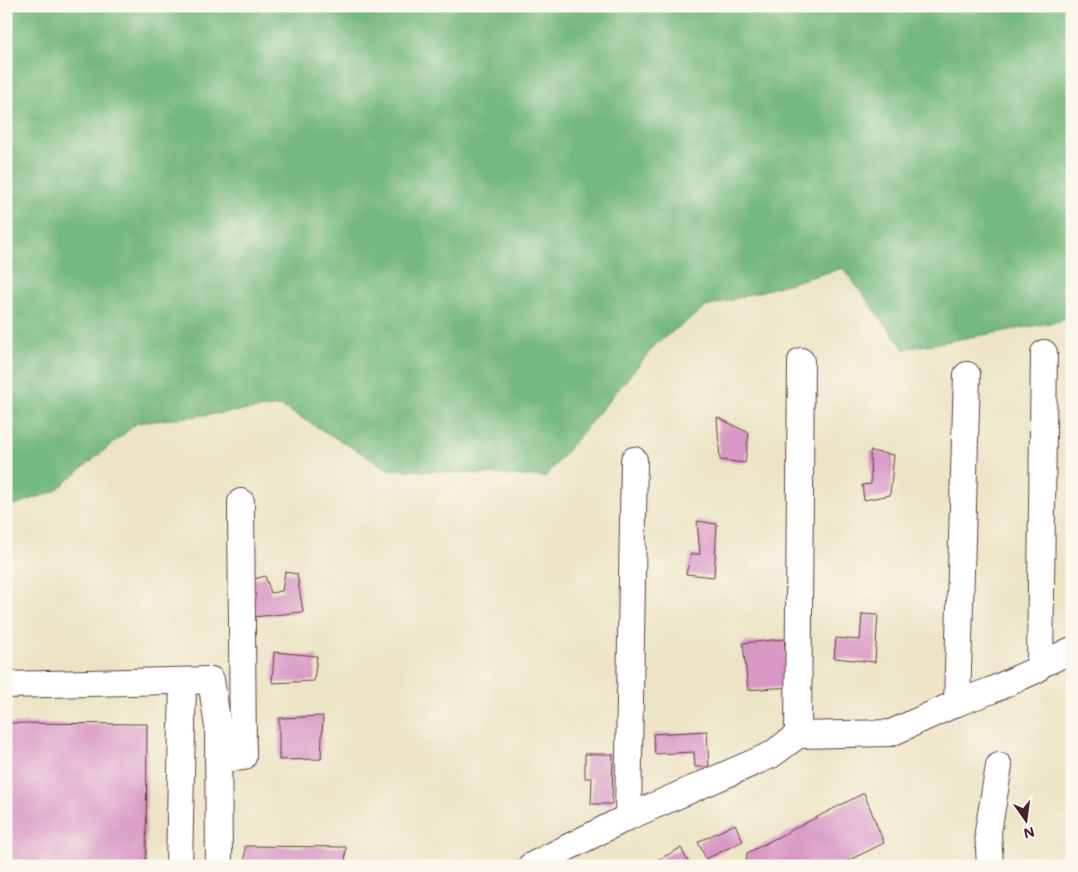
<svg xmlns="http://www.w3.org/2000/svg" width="1078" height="872" viewBox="0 0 1078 872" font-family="Mali,sans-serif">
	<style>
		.forest { fill: #73b87c; stroke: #5e6c54 }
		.building { fill: #d897c5 }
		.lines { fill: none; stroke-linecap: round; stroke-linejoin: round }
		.minor-casing { stroke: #623d42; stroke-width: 28 }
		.minor { stroke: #fff; stroke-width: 26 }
	</style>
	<rect width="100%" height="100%" fill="#fbf7ec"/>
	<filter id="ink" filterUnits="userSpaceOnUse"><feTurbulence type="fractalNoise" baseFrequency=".02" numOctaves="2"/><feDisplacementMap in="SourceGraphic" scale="10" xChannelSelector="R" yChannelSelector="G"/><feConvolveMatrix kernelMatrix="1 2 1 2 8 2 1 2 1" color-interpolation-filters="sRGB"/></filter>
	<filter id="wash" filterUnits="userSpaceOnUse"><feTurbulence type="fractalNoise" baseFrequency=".0096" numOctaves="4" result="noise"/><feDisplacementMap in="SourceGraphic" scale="20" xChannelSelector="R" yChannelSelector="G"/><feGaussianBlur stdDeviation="1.12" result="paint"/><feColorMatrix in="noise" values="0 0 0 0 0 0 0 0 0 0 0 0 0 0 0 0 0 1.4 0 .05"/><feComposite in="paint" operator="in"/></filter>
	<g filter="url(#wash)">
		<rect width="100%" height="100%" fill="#ece4c5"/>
		<path class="forest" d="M6,6H1072V319L904,349L843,268L706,307L657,343L545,477L389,469L281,406L137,423L55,491L6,508V280L11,266L6,263Z"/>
		<g id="blocks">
			<g class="building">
				<path d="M717,417L749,433L745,463L720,460Z"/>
				<path d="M870,451L894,455L890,495L864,500L862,485L871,484Z"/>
				<path d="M697,521L717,524L714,577L686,574L691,554H700Z"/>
				<path d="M285,572L297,574L303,612L253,617L251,580L265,576L271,593L282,591Z"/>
				<path d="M862,614L878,615L875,662L834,658L836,638L860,640Z"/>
				<path d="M784,639L789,687L748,690L743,643Z"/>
				<path d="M274,652L317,656L314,681L272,683Z"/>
				<path d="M323,716L321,759L279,760V718Z"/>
				<path d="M6,723L147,724L146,866H6Z"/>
				<path d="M707,731L709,767H695L694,752L655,754L653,734Z"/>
				<path d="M585,754H613L612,804H591L592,778H585Z"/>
				<path d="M864,793L884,843L837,866H746L747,853Z"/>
				<path d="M735,824L743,841L706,859L698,842Z"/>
				<path d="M245,846L346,847L345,866H245Z"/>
				<path d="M681,848L690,866H645Z"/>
			</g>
		</g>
	</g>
	<g filter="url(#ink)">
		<use href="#blocks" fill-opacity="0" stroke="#623d42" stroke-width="1"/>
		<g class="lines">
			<g class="minor-casing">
				<g id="minor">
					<path d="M1040,665L1044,353"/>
					<path d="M6,685L211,680L218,727L219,866"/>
					<path d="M957,703L967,375"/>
					<path d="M798,735L801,361"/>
					<path d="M218,759L243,757L241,502"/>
					<path d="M628,817L634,460"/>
					<path d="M179,866L183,681"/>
					<path d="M531,866L628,817L771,755L798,735L891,733L957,703L992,690L1036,670L1040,665L1072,650"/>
					<path d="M990,866L988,832L999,766"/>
				</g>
			</g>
			<use href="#minor" class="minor"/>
		</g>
	</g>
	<rect width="1078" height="872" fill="none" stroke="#fbf7ec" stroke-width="25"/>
	<g transform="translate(1026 820) rotate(166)" stroke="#fbf7ec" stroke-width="4" paint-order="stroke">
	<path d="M0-4L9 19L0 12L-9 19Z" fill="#4a1f2b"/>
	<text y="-8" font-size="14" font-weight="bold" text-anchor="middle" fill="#4a1f2b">N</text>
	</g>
</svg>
